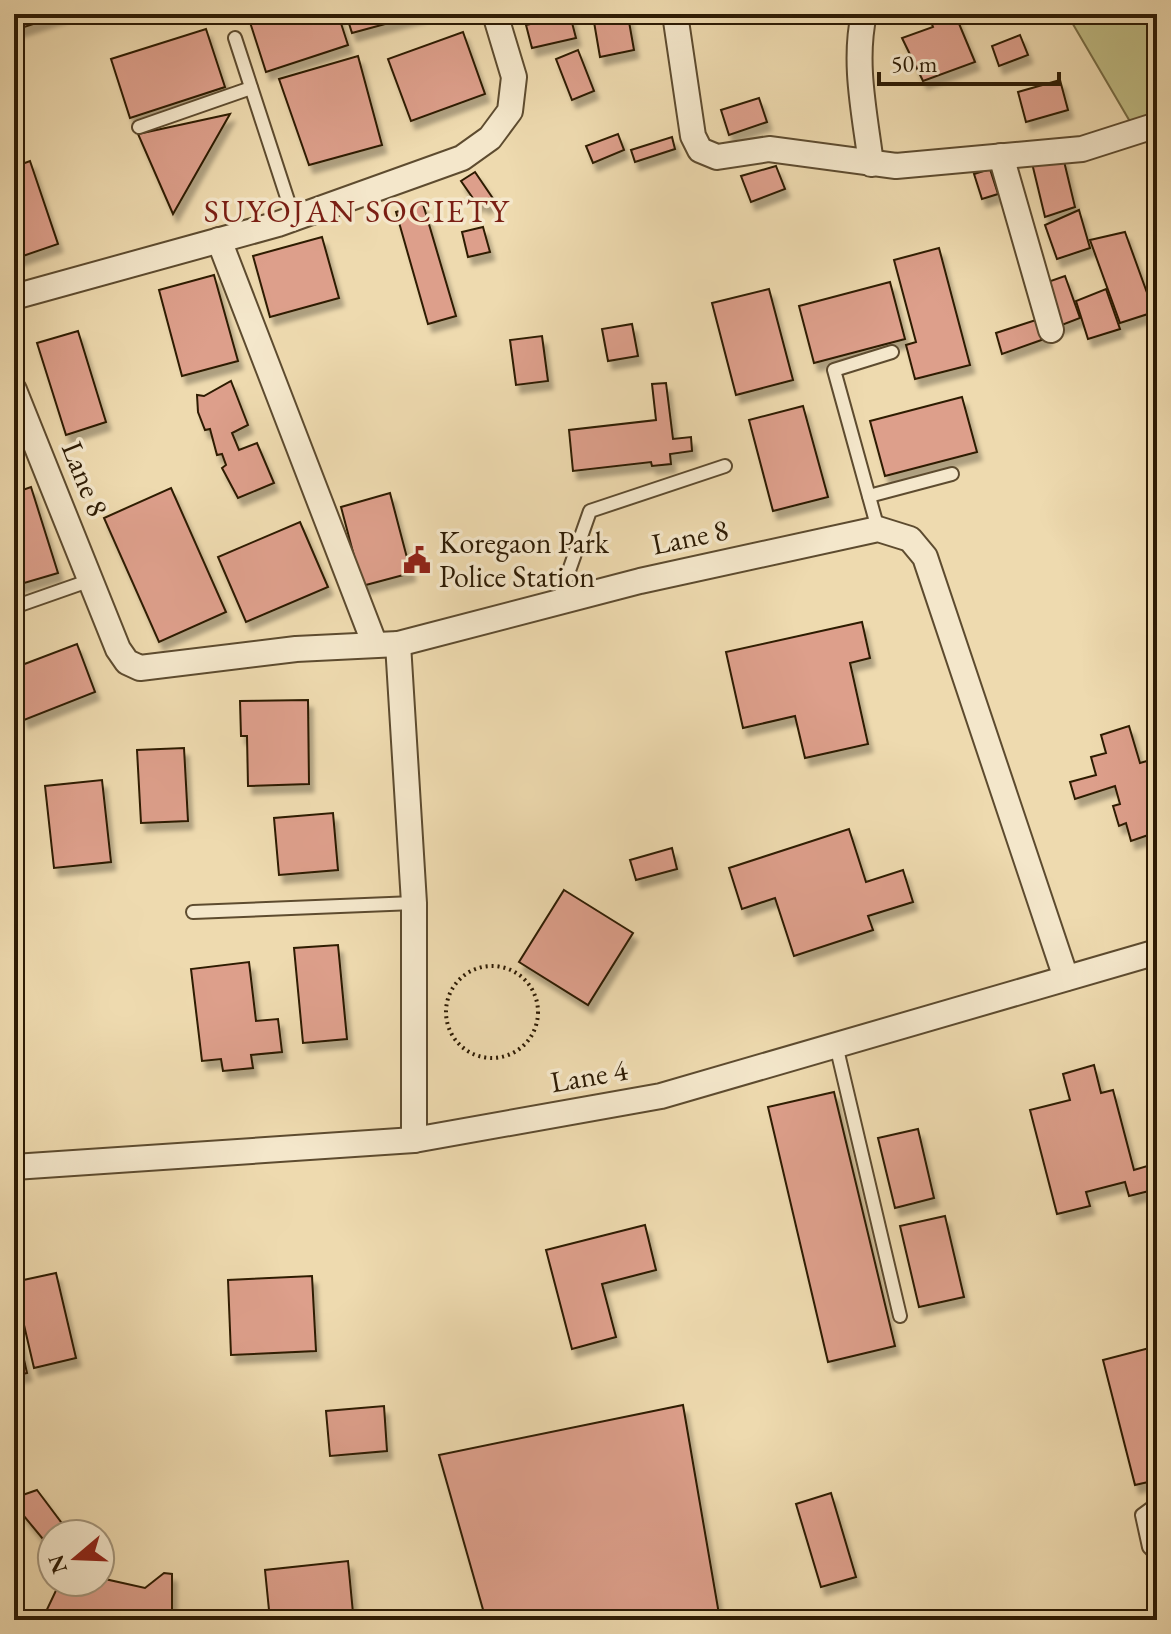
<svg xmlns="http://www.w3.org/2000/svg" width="1171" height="1634" viewBox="0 0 1171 1634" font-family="'EB Garamond',serif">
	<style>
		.green { fill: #c0bd85; stroke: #766c44; stroke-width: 2 }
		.building { fill: #dd9f8b; stroke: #2d1b04; stroke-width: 2; filter: url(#shadow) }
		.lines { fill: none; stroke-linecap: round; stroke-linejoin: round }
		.service-casing { stroke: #5d4b2f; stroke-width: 16 }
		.minor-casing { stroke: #5d4b2f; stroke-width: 28 }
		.path { stroke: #2d1b04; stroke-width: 4; stroke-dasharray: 2 4; stroke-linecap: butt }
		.service { stroke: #f4e7cb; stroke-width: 12 }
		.minor { stroke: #f4e7cb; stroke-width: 24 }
		.labels { text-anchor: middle; stroke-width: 7; stroke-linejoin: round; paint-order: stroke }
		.street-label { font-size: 30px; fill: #2d1b04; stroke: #f4e7cb }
		.poi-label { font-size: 30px; fill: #2d1b04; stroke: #f4e7cb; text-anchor: start }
		.neighbourhood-label { font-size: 32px; letter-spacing: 2px; fill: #7a1f14; stroke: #f4e7cb }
	</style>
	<defs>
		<filter id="shadow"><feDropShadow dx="4.5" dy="8" stdDeviation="2" flood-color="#0004"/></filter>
	</defs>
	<rect width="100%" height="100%" fill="#eedaaf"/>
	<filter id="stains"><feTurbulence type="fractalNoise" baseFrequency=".0025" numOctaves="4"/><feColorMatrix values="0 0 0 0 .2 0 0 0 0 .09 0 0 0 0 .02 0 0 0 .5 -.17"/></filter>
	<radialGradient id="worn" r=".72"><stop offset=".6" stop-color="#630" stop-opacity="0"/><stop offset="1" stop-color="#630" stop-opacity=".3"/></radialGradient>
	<path class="green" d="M1067,14H1157V137L1142,142Z"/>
	<g class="building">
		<path d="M14,14H64L18,29Z"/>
		<path d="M254,14H338L348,45L266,72L248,16Z"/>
		<path d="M346,14H422L352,33Z"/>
		<path d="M928,14H955L975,62L923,81L902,38L933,27Z"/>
		<path d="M570,15L576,38L532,48L526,25Z"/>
		<path d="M628,16L634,50L600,57L594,22Z"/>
		<path d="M206,29L225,87L130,118L111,59Z"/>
		<path d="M463,32L485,94L411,121L388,59Z"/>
		<path d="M1020,35L1028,55L999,66L992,46Z"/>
		<path d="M578,50L594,91L572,100L556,59Z"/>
		<path d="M358,56L382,145L309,165L279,79Z"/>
		<path d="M1060,80L1068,110L1026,122L1018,92Z"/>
		<path d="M759,98L767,122L729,135L721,110Z"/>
		<path d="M230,114L173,214L138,134Z"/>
		<path d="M618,134L624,150L593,163L586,146Z"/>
		<path d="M672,137L675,149L635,162L631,150Z"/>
		<path d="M1063,157L1075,207L1045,217L1031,159Z"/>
		<path d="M30,161L58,244L14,259V167Z"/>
		<path d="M776,166L785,189L751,202L741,176Z"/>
		<path d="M990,169L998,194L982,199L974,174Z"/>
		<path d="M475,172L494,200L485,206L481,202L477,204L461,181Z"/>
		<path d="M423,204L456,316L428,324L396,212Z"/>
		<path d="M1079,210L1090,248L1057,259L1045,225Z"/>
		<path d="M483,227L490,252L468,257L462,232Z"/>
		<path d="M1125,232L1154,312L1120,323L1090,240Z"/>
		<path d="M322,237L339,298L270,317L253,256Z"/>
		<path d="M939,248L970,365L915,379L906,345L916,342L894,260Z"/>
		<path d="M214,275L238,361L182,376L159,290Z"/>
		<path d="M1065,276L1080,318L1054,328L1039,285Z"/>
		<path d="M890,282L905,339L814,363L799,306Z"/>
		<path d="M769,289L793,380L736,395L712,303Z"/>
		<path d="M1106,289L1120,329L1088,339L1076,301Z"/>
		<path d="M1042,318L1047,338L1002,354L996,333Z"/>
		<path d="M632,324L638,356L608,361L602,329Z"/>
		<path d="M78,331L106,422L66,435L37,343Z"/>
		<path d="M542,336L548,381L516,385L510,340Z"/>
		<path d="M231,381L248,425L232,433L239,450L257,443L274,483L238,498L222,468L226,465L222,454L217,455L210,429L205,430L198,412L197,395L204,396Z"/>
		<path d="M666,383L673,439L691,437L692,451L670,454L671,464L652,466L651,462L573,471L569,430L656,420L652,384Z"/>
		<path d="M962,397L977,452L885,476L870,421Z"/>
		<path d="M803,406L828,497L773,511L749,420Z"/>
		<path d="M31,487L58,573L14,586V493Z"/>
		<path d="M171,488L226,612L159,642L104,518Z"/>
		<path d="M390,493L411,573L362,586L341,507Z"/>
		<path d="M300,522L328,587L246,622L218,557Z"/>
		<path d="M862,622L870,658L850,663L868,744L805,758L795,716L743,728L726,652Z"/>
		<path d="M77,644L95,692L24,720L14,694V668Z"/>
		<path d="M308,700L309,784L248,786L247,736H241L240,701Z"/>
		<path d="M1129,726L1140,763L1157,758V814L1149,817L1154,833L1131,841L1126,823L1119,826L1113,806L1120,804L1115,786L1075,799L1070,782L1096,775L1091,757L1106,753L1101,735Z"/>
		<path d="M184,748L188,821L141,823L137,750Z"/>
		<path d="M102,780L111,862L54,868L45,786Z"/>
		<path d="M333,813L338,870L279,875L274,818Z"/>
		<path d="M849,829L866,882L903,870L913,902L868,916L873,930L794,956L775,898L742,909L729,868Z"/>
		<path d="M672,848L677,869L636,880L630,860Z"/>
		<path d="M564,890L633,933L588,1005L519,962Z"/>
		<path d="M338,945L347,1039L303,1043L294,948Z"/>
		<path d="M249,962L256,1021L278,1019L282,1052L251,1055L253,1068L223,1071L221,1059L202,1061L191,969Z"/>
		<path d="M1094,1065L1101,1093L1113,1090L1134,1170L1154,1164L1157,1189L1129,1196L1125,1182L1086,1192L1090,1206L1057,1214L1030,1110L1070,1100L1063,1074Z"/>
		<path d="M834,1092L895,1346L828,1362L768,1107Z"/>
		<path d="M918,1129L934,1198L895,1208L878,1138Z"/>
		<path d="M945,1216L964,1297L919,1307L900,1226Z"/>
		<path d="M645,1225L656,1270L602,1284L616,1337L572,1349L546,1250Z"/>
		<path d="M56,1273L76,1358L34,1368L14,1282Z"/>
		<path d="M312,1276L316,1351L231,1355L228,1280Z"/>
		<path d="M14,1315L27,1373L14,1376Z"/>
		<path d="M1157,1346V1480L1135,1485L1103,1360Z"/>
		<path d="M683,1405L720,1620H486L439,1455Z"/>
		<path d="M384,1406L387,1451L330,1456L326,1411Z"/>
		<path d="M37,1490L70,1534H52V1550L14,1504V1498Z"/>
		<path d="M831,1493L856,1577L821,1587L796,1504Z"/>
		<path d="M348,1561L353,1613L376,1611L377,1620H270L265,1570Z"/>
		<path d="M100,1572L105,1579L145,1588L164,1573L172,1574V1620H42L60,1582H100Z"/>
	</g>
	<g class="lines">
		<g class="service-casing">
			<g id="service">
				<path d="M235,38L294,219"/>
				<path d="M139,127L251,88"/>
				<path d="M869,496L952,474"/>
				<path d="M878,529L834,370L892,352"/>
				<path d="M558,602L590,511L725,466"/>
				<path d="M14,607L91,580"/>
				<path d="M193,912L414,903"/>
				<path d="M836,1045L900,1316"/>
				<path d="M1157,1504L1142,1515L1149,1547L1157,1555"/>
			</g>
		</g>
		<g class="minor-casing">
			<g id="minor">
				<path d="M675,14L693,136L700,150L717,157L769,149L896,166L1082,149L1157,125"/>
				<path d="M864,14C853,63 865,115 871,164"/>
				<path d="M1001,156L1051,330"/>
				<path d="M219,240L375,645"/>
				<path d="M14,297L278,224L462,158L490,138L510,111L514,77L495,14"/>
				<path d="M14,390L118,649L127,662L140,668L296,649L398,644L640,581L878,529L910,539L925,557L1066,978"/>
				<path d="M398,644L414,903V1140"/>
				<path d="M14,1167L414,1140L661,1096L1157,952"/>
			</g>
		</g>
		<circle class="path" cx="492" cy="1012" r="46"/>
		<use href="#service" class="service"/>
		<use href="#minor" class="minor"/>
	</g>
	<defs>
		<g id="civic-bare" transform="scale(2.16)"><path d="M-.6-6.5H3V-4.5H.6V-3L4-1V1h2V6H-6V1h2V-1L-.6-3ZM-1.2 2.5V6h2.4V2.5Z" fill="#8f2418" stroke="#f4e7cb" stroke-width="2.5" paint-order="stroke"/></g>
	</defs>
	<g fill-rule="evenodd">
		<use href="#civic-bare" x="417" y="560"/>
	</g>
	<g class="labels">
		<g class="street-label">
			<text transform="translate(85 479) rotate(68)" y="10">Lane 8</text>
			<text transform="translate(690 537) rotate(-12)" y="10">Lane 8</text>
			<text transform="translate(589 1076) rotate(-10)" y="10">Lane 4</text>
		</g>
		<g class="poi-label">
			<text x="439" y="553">Koregaon Park<tspan x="439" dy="34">Police Station</tspan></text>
		</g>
		<g class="neighbourhood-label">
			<text x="357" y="222">SUYOJAN SOCIETY</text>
		</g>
	</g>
	<rect width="1171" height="1634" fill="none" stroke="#eedaaf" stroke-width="48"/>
	<rect x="16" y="16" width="1139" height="1602" fill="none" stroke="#2d1b04" stroke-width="4"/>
	<rect x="24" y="24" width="1123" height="1586" fill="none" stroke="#2d1b04" stroke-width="2"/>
	<g transform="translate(76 1558) rotate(251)"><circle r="38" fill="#f4e7cb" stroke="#a4957b" stroke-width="2"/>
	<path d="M0-6L14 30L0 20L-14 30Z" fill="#8f2418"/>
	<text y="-12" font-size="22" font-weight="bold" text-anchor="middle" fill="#2d1b04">N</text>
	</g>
	<path d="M879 72v12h180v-12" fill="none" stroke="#2d1b04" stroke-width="4"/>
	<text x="891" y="72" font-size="24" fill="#2d1b04" stroke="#f4e7cb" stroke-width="6" paint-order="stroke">50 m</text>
	<rect width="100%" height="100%" filter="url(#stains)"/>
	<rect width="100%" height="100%" fill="url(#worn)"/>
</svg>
